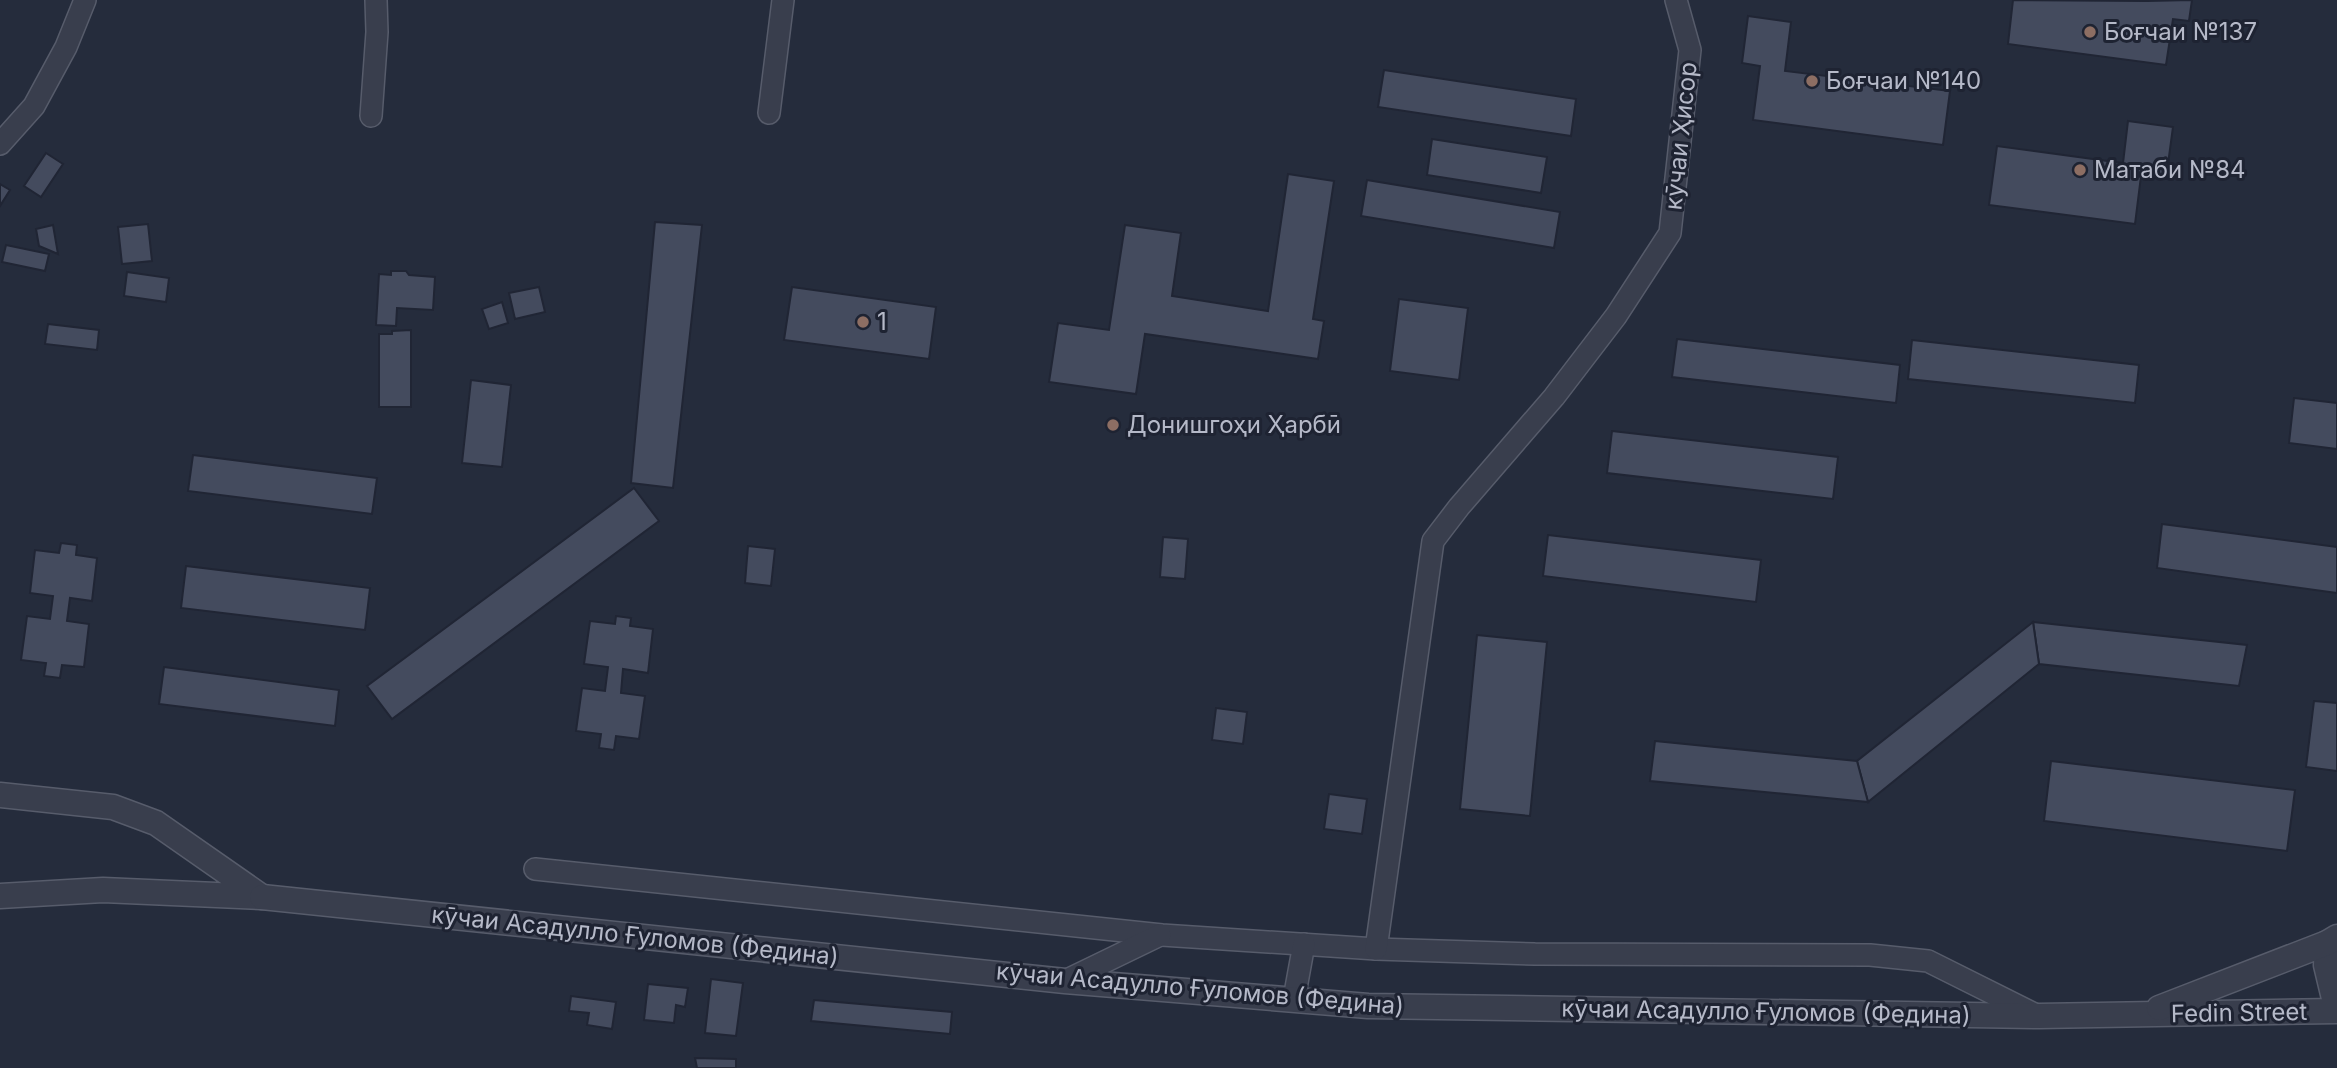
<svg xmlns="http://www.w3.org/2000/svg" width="2337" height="1068" viewBox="0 0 2337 1068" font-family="Inter,sans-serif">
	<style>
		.building { fill: #444b5e; stroke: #202534; stroke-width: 2 }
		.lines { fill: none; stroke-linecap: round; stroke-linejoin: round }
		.minor-casing { stroke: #575c6b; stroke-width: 24 }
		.tertiary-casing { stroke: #575c6b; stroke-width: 27 }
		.minor { stroke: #393e4d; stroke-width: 21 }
		.tertiary { stroke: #393e4d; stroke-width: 24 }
		.education-dot { fill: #8d6e63; stroke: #1e2332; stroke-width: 2.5 }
		.labels { text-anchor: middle; stroke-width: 6; stroke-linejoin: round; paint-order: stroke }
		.poi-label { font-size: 24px; fill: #b5b9c8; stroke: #1e2332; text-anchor: start }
		.street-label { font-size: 24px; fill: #b5b9c8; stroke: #1e2332 }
	</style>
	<rect width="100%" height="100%" fill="#252c3c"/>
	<g class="building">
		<path d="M2013,0L2147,1L2192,0L2189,21L2173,19L2166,65L2008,44Z"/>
		<path d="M1748,16L1791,22L1785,71L1950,91L1943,145L1753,120L1760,66L1742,63Z"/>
		<path d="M1384,70L1576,99L1571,136L1378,107Z"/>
		<path d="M2128,121L2173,127L2166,179L2141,176L2135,224L1989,205L1997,146L2123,163Z"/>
		<path d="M1432,139L1547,157L1541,193L1427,175Z"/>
		<path d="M46,153L63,164L41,197L24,186Z"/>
		<path d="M1288,174L1334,181L1313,319L1324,321L1318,359L1145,334L1136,394L1049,382L1058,323L1109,330L1125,225L1181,233L1172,296L1268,311Z"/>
		<path d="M1367,180L1560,212L1554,248L1361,216Z"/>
		<path d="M0,184L10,190L0,206Z"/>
		<path d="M655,222L702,225L673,488L631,483Z"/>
		<path d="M148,224L152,261L122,264L118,227Z"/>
		<path d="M53,225L58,254L39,246L36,229Z"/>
		<path d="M6,245L49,254L45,271L2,262Z"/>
		<path d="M391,271H406L409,275L435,277L433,310L397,308L396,326L376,325L379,274L391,275Z"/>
		<path d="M127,272L169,278L166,302L124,296Z"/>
		<path d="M539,287L545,312L515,319L509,293Z"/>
		<path d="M792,287L936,307L929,359L784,340Z"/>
		<path d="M1399,299L1468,308L1459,380L1390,371Z"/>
		<path d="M502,302L508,323L489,329L482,309Z"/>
		<path d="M48,324L99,330L97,350L45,344Z"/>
		<path d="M411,330V407H379V334H392V331Z"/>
		<path d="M1677,339L1900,365L1896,403L1672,377Z"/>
		<path d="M1912,340L2139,365L2135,403L1908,379Z"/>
		<path d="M471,380L511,385L502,467L462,463Z"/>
		<path d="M2294,398L2337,403V449L2289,443Z"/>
		<path d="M1612,431L1838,457L1833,499L1607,473Z"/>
		<path d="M193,455L377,478L372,514L188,491Z"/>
		<path d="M634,488L659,521L392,719L367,686Z"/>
		<path d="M2162,524L2337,547V593L2157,568Z"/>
		<path d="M1548,535L1761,560L1756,602L1543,576Z"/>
		<path d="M1163,537L1188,539L1185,579L1160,577Z"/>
		<path d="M61,543L77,545L76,555L97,558L92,601L70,598L67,621L89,624L84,667L62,665L60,678L44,676L46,663L21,660L27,616L50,619L53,596L30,593L35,550L59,553Z"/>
		<path d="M748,546L775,549L771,586L745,583Z"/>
		<path d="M186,566L370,588L365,630L181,608Z"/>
		<path d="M616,616L631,618L630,626L653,629L648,673L623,669L621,693L645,696L639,739L616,736L614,750L599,748L601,734L576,731L582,688L605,691L608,667L584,664L590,621L615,624Z"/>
		<path d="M2033,622L2247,645L2239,686L2039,664Z"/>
		<path d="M2033,622L2039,664L1868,802L1857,761Z"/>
		<path d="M1477,635L1547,642L1530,816L1460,809Z"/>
		<path d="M164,667L339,690L335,726L159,704Z"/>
		<path d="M2314,701L2337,703V771L2306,767Z"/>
		<path d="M1216,708L1247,712L1243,744L1212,740Z"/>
		<path d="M1655,741L1857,761L1868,802L1650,781Z"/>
		<path d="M2051,761L2295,790L2287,851L2044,821Z"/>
		<path d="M1329,794L1367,799L1362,834L1324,829Z"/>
		<path d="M711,979L743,983L736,1036L705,1033Z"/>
		<path d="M648,984L688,988L685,1007L676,1005L674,1023L644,1020Z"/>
		<path d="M571,996L616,1002L612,1029L587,1025L589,1013L569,1011Z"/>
		<path d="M814,1000L952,1012L950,1034L811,1021Z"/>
		<path d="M695,1058L736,1059V1068H697Z"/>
	</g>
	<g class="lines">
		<g class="minor-casing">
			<g id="minor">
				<path d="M769,113L783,0"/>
				<path d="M371,116L377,32L376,0"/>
				<path d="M0,144L34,106L66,47L85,0"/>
				<path d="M535,869L1162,935L1376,949L1535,954L1870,955L1928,961L2038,1016"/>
				<path d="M1376,949L1433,541L1459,507L1554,397L1616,316L1670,233L1690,50L1676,0"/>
				<path d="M1065,981L1160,935"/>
				<path d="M1294,999L1304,944"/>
			</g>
		</g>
		<g class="tertiary-casing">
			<g id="tertiary">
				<path d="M0,795L113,807L156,823L262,897L103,890L0,896"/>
				<path d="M262,897L1065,981L1368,1006L2039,1016L2337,1011L2326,965L2327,943"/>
				<path d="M2159,1008L2327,943L2337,937"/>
			</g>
		</g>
		<use href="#minor" class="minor"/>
		<use href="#tertiary" class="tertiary"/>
	</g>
	<g class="education-dot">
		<circle cx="2090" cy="32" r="7"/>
		<circle cx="1812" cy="81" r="7"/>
		<circle cx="2080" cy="170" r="7"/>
		<circle cx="863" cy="322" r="7"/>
		<circle cx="1113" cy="425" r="7"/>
	</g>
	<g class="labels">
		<g class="poi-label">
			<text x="2104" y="40">Боғчаи №137</text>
			<text x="1826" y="89">Боғчаи №140</text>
			<text x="2094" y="178">Матаби №84</text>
			<text x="877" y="330">1</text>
			<text x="1127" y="433">Донишгоҳи Ҳарбӣ</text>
		</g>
		<g class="street-label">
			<text transform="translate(1681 136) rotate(-84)" y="8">кӯчаи Ҳисор</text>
			<text transform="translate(635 936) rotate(6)" y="8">кӯчаи Асадулло Ғуломов (Федина)</text>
			<text transform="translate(1200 989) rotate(5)" y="8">кӯчаи Асадулло Ғуломов (Федина)</text>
			<text transform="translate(1766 1012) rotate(1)" y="8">кӯчаи Асадулло Ғуломов (Федина)</text>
			<text transform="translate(2239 1013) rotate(-1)" y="8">Fedin Street</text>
		</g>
	</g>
</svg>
